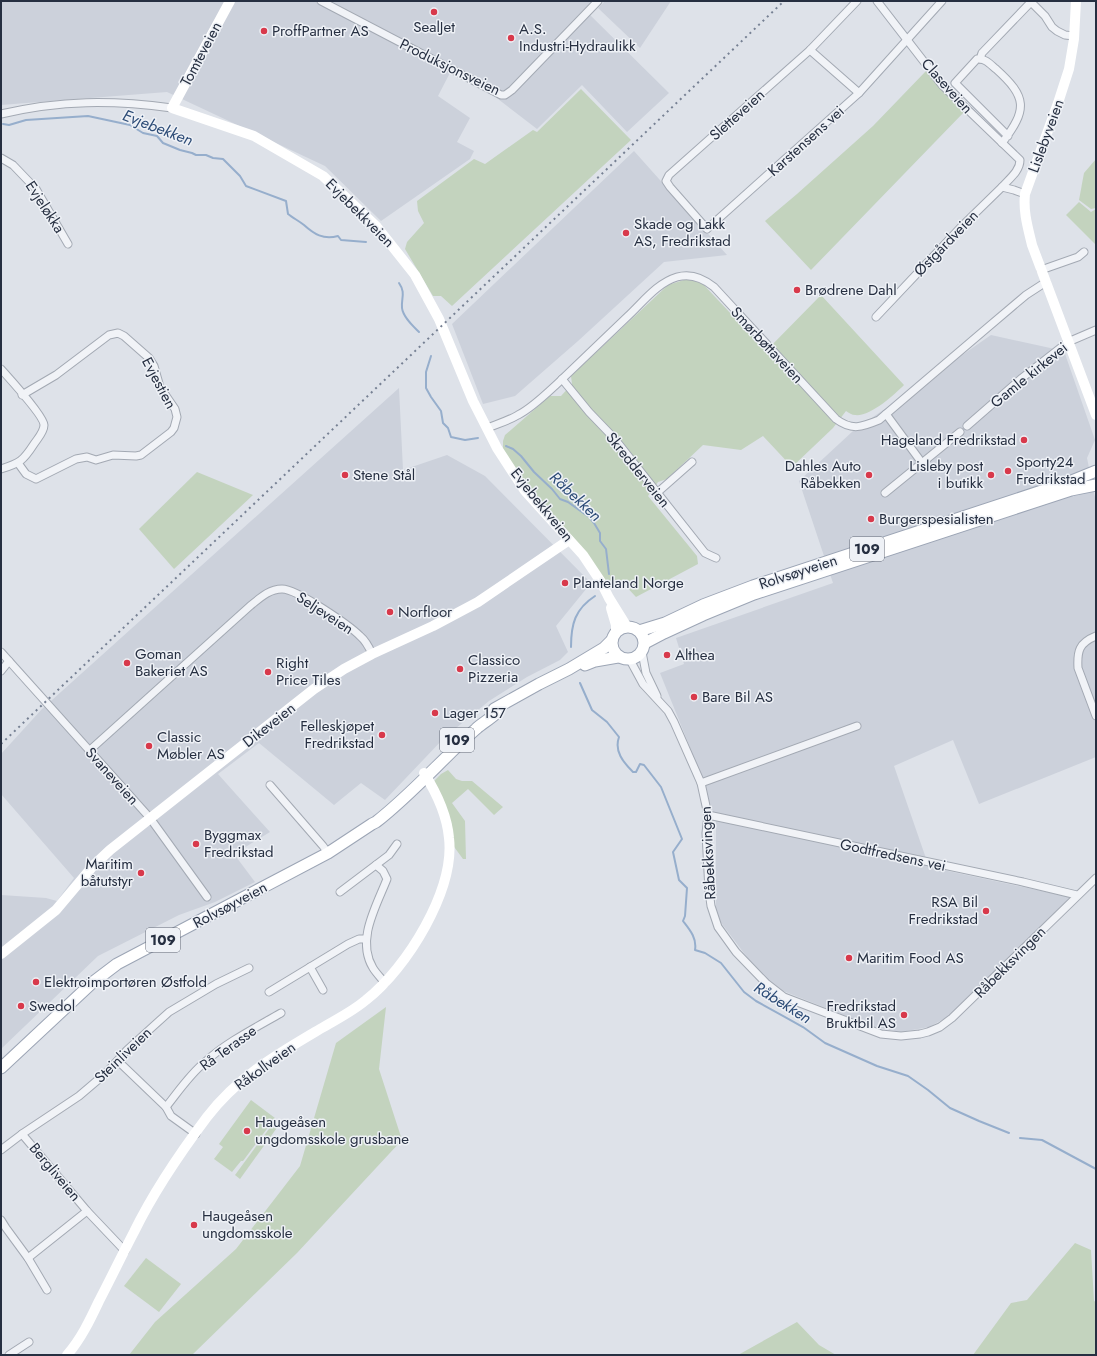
<svg xmlns="http://www.w3.org/2000/svg" width="1097" height="1356" viewBox="0 0 1097 1356" font-family="Jost,sans-serif">
	<style>
		.built { fill: #ccd1db }
		.green { fill: #c3d3be }
		.lines { fill: none; stroke-linecap: round; stroke-linejoin: round }
		.stream { stroke: #96aecc; stroke-width: 2 }
		.street-casing { stroke: #a3a9b3; stroke-width: 9 }
		.primary-casing { stroke: #9ca5b5; stroke-width: 13 }
		.street { stroke: #f1f3f7; stroke-width: 7 }
		.secondary { stroke: #fff; stroke-width: 10 }
		.primary { stroke: #fff; stroke-width: 11 }
		.rail { stroke: #768093; stroke-width: 2; stroke-dasharray: 2 4; stroke-linecap: butt }
		.poi-dot { fill: #d8394b; stroke: #eef1f6; stroke-width: 1.5 }
		.labels { text-anchor: middle; stroke-width: 3; stroke-linejoin: round; paint-order: stroke }
		.shield { fill: #eef1f6; stroke: #626977; stroke-width: 1 }
		.shield-label { font-size: 14px; font-weight: bold; fill: #262f41 }
		.poi-label { font-size: 15px; fill: #262f41; stroke: #eef1f6; text-anchor: start }
		.street-label { font-size: 15px; fill: #262f41; stroke: #eef1f6 }
		.water-label { font-size: 16px; font-style: italic; fill: #2d4c77; stroke: #eef1f6 }
	</style>
	<rect width="100%" height="100%" fill="#dee2e9"/>
	<g class="built">
		<path d="M1,1H593L585,10L669,93L627,132L582,85L537,129L454,65L438,96L470,118L457,142L474,151L470,159L381,221L325,166L167,92L1,105Z"/>
		<path d="M605,1H671L640,48L598,8Z"/>
		<path d="M634,151L727,255L664,262L578,341L515,396L483,404L452,324Z"/>
		<path d="M991,335L1064,351L1095,440L1087,458L1095,497H1096V757L979,804L953,740L894,766L929,867L1070,897L953,1014L929,1027L901,1032L874,1027L768,985L716,916V820L689,745L660,673L684,664L676,638L833,583L799,481L853,431Z"/>
		<path d="M399,388L403,470L447,455L485,476L591,583L556,626L568,652L560,660L527,677L489,701L444,738L385,800L361,783L334,805L259,743L218,774L270,832L234,854L255,882L215,902L179,915L98,956L1,1049V895L46,898L57,901L74,878L1,794V754L42,709Z"/>
	</g>
	<g class="green">
		<path d="M926,71L935,81L965,111L811,270L765,221L797,194L873,126Z"/>
		<path d="M581,89L631,140L452,306L441,296H433L405,249L407,242L424,223L418,211L417,201L474,159L485,164L533,130L537,132Z"/>
		<path d="M1096,159V208L1091,209L1079,200L1084,173Z"/>
		<path d="M1079,202L1091,212L1096,209V245L1066,215Z"/>
		<path d="M687,279L702,283L766,351L821,295L904,385C894,395 870,417 855,415C852,415 849,413 846,411L833,428L792,467L763,436L741,450L703,445L667,479L658,482L648,496L697,556L698,564L636,597L621,581L610,587L608,589L558,519L525,487L503,452V441L505,435L550,396H561L572,384L571,376L668,285Z"/>
		<path d="M197,472L253,495L174,569L139,529Z"/>
		<path d="M448,770L456,779L462,781H472L503,807L494,815L468,789L452,803L465,821L466,859H463L452,844V825L434,781L441,774Z"/>
		<path d="M386,1007L379,1069L402,1140L297,1253L192,1355H129L155,1322L236,1249L300,1166L336,1043Z"/>
		<path d="M251,1100L275,1118L243,1161H241L232,1172L214,1159L223,1147L219,1144Z"/>
		<path d="M274,1122L279,1125L240,1179L235,1175Z"/>
		<path d="M1075,1243L1091,1250L1094,1301L1096,1302V1355H973L1011,1303L1027,1300Z"/>
		<path d="M146,1258L181,1284L159,1312L124,1286Z"/>
		<path d="M797,1322L819,1345L836,1355H738Z"/>
	</g>
	<g class="lines">
		<g class="stream">
			<path d="M3,124L9,125L26,120L88,116L130,125L143,133L157,136L163,143L180,150L192,153L196,155H206L213,158L223,159L240,176L246,186L286,201L288,214C293,218 299,221 304,225C314,234 323,240 338,236L341,240L366,242"/>
			<path d="M399,283C406,293 401,298 402,308C403,317 413,326 419,332"/>
			<path d="M431,356L426,372V388L431,397L441,411L443,423L448,428L451,437L465,440L478,438"/>
			<path d="M506,446L513,449L521,456L534,472L552,489L560,499L568,502L589,517L594,523L600,533V541L606,549L609,574"/>
			<path d="M571,647C571,624 575,609 595,596"/>
			<path d="M580,683L592,710L607,722L619,737C614,751 623,762 633,772H636L640,764L644,765L661,787L682,839L673,852L679,880L687,888L685,916L683,921C690,930 697,938 695,950L705,953L721,963L744,992L756,1001L803,1027L825,1043L877,1066L908,1076L928,1090L950,1108L979,1121L1009,1133"/>
			<path d="M1020,1138L1042,1140L1096,1169"/>
		</g>
		<g class="street-casing">
			<g id="street">
				<path d="M321,1L501,95H505L512,90L598,1"/>
				<path d="M857,1L810,50L669,175L666,181L670,187L707,229L859,93L942,1"/>
				<path d="M877,1L942,85L1020,160C1020,171 1009,179 1002,187L1014,190L1025,194"/>
				<path d="M810,50L859,93"/>
				<path d="M981,59V56L982,53L1031,2L1045,16L1052,27L1057,31L1065,35L1074,36"/>
				<path d="M1,114C62,100 111,100 172,108"/>
				<path d="M1002,143C1028,109 1027,97 996,69C990,64 985,58 977,59L955,83L1008,136"/>
				<path d="M1,158L13,165L36,189L68,244"/>
				<path d="M1041,270L1078,257L1084,252"/>
				<path d="M876,317L961,227L1002,187"/>
				<path d="M1,369C9,378 44,416 44,425C44,432 38,438 34,444C23,461 20,463 1,469"/>
				<path d="M562,379L589,412L614,438L705,553L716,558"/>
				<path d="M886,414L922,463"/>
				<path d="M967,426L1022,378L1068,342L1096,330"/>
				<path d="M487,428C497,424 508,421 518,415C532,408 546,394 558,383C581,361 605,338 628,316C643,302 657,283 677,277C691,273 703,278 714,287L836,419C852,431 862,427 879,420L987,328L1026,295L1046,282"/>
				<path d="M18,463L26,474L36,479L76,459L87,457L96,460L113,455L136,456L141,455L171,432L174,428L177,417L175,409L160,387L154,366L149,358L124,336L118,333L109,335L56,375L22,395"/>
				<path d="M658,492L692,462"/>
				<path d="M885,493L960,432"/>
				<path d="M1096,636C1079,643 1077,651 1078,668L1096,716"/>
				<path d="M1,652L150,818L207,897"/>
				<path d="M642,652L646,673L657,696"/>
				<path d="M630,660L643,684L668,711L674,722L701,783L708,815L706,833L709,891L711,906L718,927L736,952L766,983L784,997L881,1034L901,1036L920,1034L928,1032L940,1027L952,1018L1096,878"/>
				<path d="M1,671L9,661"/>
				<path d="M90,750L250,606C260,598 269,589 282,589C297,589 349,625 360,636C366,641 369,647 372,654"/>
				<path d="M701,783L857,726"/>
				<path d="M270,785L323,846L328,853"/>
				<path d="M708,815L1023,882L1077,895"/>
				<path d="M376,865L383,871L387,879C376,907 356,940 373,968C376,973 381,978 385,983"/>
				<path d="M340,892L389,855L397,844"/>
				<path d="M310,967L323,990"/>
				<path d="M269,992L348,944L359,939H366"/>
				<path d="M118,1061L166,1107L171,1116L196,1134"/>
				<path d="M166,1107C178,1092 190,1074 205,1062C227,1042 255,1028 281,1013"/>
				<path d="M22,1134L87,1211L125,1251"/>
				<path d="M1,1150L22,1134L79,1096L106,1073L127,1050L169,1012L216,984L249,968"/>
				<path d="M1,1220L6,1228L28,1258L47,1290"/>
				<path d="M28,1258L87,1211"/>
				<path d="M9,1355L29,1342"/>
			</g>
		</g>
		<g class="primary-casing">
			<g id="primary">
				<circle cx="628" cy="643" r="16"/>
				<path d="M639,631L665,623L703,605L753,586L1069,482L1096,471"/>
				<path d="M645,643L664,633L703,615L754,594L1071,490L1096,485"/>
				<path d="M585,665L595,661L618,657"/>
				<path d="M494,709L539,684L569,669L604,648L612,640"/>
				<path d="M1,1068L92,983L117,964L328,853L372,824L376,822C412,794 442,759 476,729C483,722 497,716 501,706"/>
			</g>
		</g>
		<use href="#street" class="street"/>
		<g class="secondary">
			<path d="M230,1L172,108L254,136L323,176L377,227L415,275L439,319L473,401L497,448L525,491L583,555L601,582L609,598L627,627"/>
			<path d="M1076,1L1074,39L1069,69L1058,103L1025,194C1023,212 1028,228 1032,245L1096,415"/>
			<path d="M611,608L616,625V632"/>
			<path d="M1,954L56,910L93,866L110,850L314,689L344,669L372,654L433,626L478,602L569,540"/>
			<path d="M67,1355C81,1339 90,1320 99,1301C111,1278 122,1255 134,1232C154,1191 180,1153 207,1117C239,1076 276,1055 320,1029C335,1020 352,1012 366,1000C407,968 455,890 449,838C447,815 436,792 424,773"/>
		</g>
		<use href="#primary" class="primary"/>
		<path class="rail" d="M1,744L784,1"/>
	</g>
	<g class="poi-dot">
		<circle cx="434" cy="12" r="4"/>
		<circle cx="264" cy="31" r="4"/>
		<circle cx="511" cy="38" r="4"/>
		<circle cx="626" cy="233" r="4"/>
		<circle cx="797" cy="290" r="4"/>
		<circle cx="1024" cy="440" r="4"/>
		<circle cx="1008" cy="471" r="4"/>
		<circle cx="345" cy="475" r="4"/>
		<circle cx="869" cy="475" r="4"/>
		<circle cx="991" cy="475" r="4"/>
		<circle cx="871" cy="519" r="4"/>
		<circle cx="565" cy="583" r="4"/>
		<circle cx="390" cy="612" r="4"/>
		<circle cx="667" cy="655" r="4"/>
		<circle cx="127" cy="663" r="4"/>
		<circle cx="460" cy="669" r="4"/>
		<circle cx="268" cy="672" r="4"/>
		<circle cx="694" cy="697" r="4"/>
		<circle cx="435" cy="713" r="4"/>
		<circle cx="382" cy="735" r="4"/>
		<circle cx="149" cy="746" r="4"/>
		<circle cx="196" cy="844" r="4"/>
		<circle cx="141" cy="873" r="4"/>
		<circle cx="986" cy="911" r="4"/>
		<circle cx="849" cy="958" r="4"/>
		<circle cx="36" cy="982" r="4"/>
		<circle cx="21" cy="1006" r="4"/>
		<circle cx="904" cy="1015" r="4"/>
		<circle cx="247" cy="1131" r="4"/>
		<circle cx="194" cy="1225" r="4"/>
	</g>
	<g class="labels">
		<g class="shield">
			<rect x="850" y="537" width="34" height="24" rx="3"/>
			<rect x="440" y="728" width="34" height="24" rx="3"/>
			<rect x="146" y="928" width="34" height="24" rx="3"/>
		</g>
		<g class="shield-label">
			<text x="867" y="554">109</text>
			<text x="457" y="745">109</text>
			<text x="163" y="945">109</text>
		</g>
		<g class="poi-label">
			<text x="434" y="32" text-anchor="middle">SealJet</text>
			<text x="519" y="34">A.S.<tspan x="519" dy="17">Industri-Hydraulikk</tspan></text>
			<text x="272" y="36">ProffPartner AS</text>
			<text x="634" y="229">Skade og Lakk<tspan x="634" dy="17">AS, Fredrikstad</tspan></text>
			<text x="805" y="295">Brødrene Dahl</text>
			<text x="1016" y="445" text-anchor="end">Hageland Fredrikstad</text>
			<text x="1016" y="467">Sporty24<tspan x="1016" dy="17">Fredrikstad</tspan></text>
			<text x="861" y="471" text-anchor="end">Dahles Auto<tspan x="861" dy="17">Råbekken</tspan></text>
			<text x="983" y="471" text-anchor="end">Lisleby post<tspan x="983" dy="17">i butikk</tspan></text>
			<text x="353" y="480">Stene Stål</text>
			<text x="879" y="524">Burgerspesialisten</text>
			<text x="573" y="588">Planteland Norge</text>
			<text x="398" y="617">Norfloor</text>
			<text x="135" y="659">Goman<tspan x="135" dy="17">Bakeriet AS</tspan></text>
			<text x="675" y="660">Althea</text>
			<text x="468" y="665">Classico<tspan x="468" dy="17">Pizzeria</tspan></text>
			<text x="276" y="668">Right<tspan x="276" dy="17">Price Tiles</tspan></text>
			<text x="702" y="702">Bare Bil AS</text>
			<text x="443" y="718">Lager 157</text>
			<text x="374" y="731" text-anchor="end">Felleskjøpet<tspan x="374" dy="17">Fredrikstad</tspan></text>
			<text x="157" y="742">Classic<tspan x="157" dy="17">Møbler AS</tspan></text>
			<text x="204" y="840">Byggmax<tspan x="204" dy="17">Fredrikstad</tspan></text>
			<text x="133" y="869" text-anchor="end">Maritim<tspan x="133" dy="17">båtutstyr</tspan></text>
			<text x="978" y="907" text-anchor="end">RSA Bil<tspan x="978" dy="17">Fredrikstad</tspan></text>
			<text x="857" y="963">Maritim Food AS</text>
			<text x="44" y="987">Elektroimportøren Østfold</text>
			<text x="29" y="1011">Swedol</text>
			<text x="896" y="1011" text-anchor="end">Fredrikstad<tspan x="896" dy="17">Bruktbil AS</tspan></text>
			<text x="255" y="1127">Haugeåsen<tspan x="255" dy="17">ungdomsskole grusbane</tspan></text>
			<text x="202" y="1221">Haugeåsen<tspan x="202" dy="17">ungdomsskole</tspan></text>
		</g>
		<g class="street-label">
			<text transform="translate(201 54) rotate(-62)" y="5">Tomteveien</text>
			<text transform="translate(450 67) rotate(26)" y="5">Produksjonsveien</text>
			<text transform="translate(947 86) rotate(48)" y="5">Claseveien</text>
			<text transform="translate(737 115) rotate(-42)" y="5">Sletteveien</text>
			<text transform="translate(1046 136) rotate(-70)" y="5">Lislebyveien</text>
			<text transform="translate(806 141) rotate(-42)" y="5">Karstensens vei</text>
			<text transform="translate(45 207) rotate(57)" y="5">Evjeløkka</text>
			<text transform="translate(360 213) rotate(45)" y="5">Evjebekkveien</text>
			<text transform="translate(946 243) rotate(-46)" y="5">Østgårdveien</text>
			<text transform="translate(767 345) rotate(47)" y="5">Smørbøttaveien</text>
			<text transform="translate(1029 375) rotate(-39)" y="5">Gamle kirkevei</text>
			<text transform="translate(159 383) rotate(62)" y="5">Evjestien</text>
			<text transform="translate(638 470) rotate(51)" y="5">Skredderveien</text>
			<text transform="translate(542 505) rotate(51)" y="5">Evjebekkveien</text>
			<text transform="translate(798 572) rotate(-18)" y="5">Rolvsøyveien</text>
			<text transform="translate(325 613) rotate(33)" y="5">Seljeveien</text>
			<text transform="translate(269 725) rotate(-38)" y="5">Dikeveien</text>
			<text transform="translate(112 776) rotate(48)" y="5">Svaneveien</text>
			<text transform="translate(708 853) rotate(-93)" y="5">Råbekksvingen</text>
			<text transform="translate(893 855) rotate(12)" y="5">Godtfredsens vei</text>
			<text transform="translate(230 905) rotate(-28)" y="5">Rolvsøyveien</text>
			<text transform="translate(1010 962) rotate(-45)" y="5">Råbekksvingen</text>
			<text transform="translate(228 1048) rotate(-36)" y="5">Rå Terasse</text>
			<text transform="translate(123 1055) rotate(-44)" y="5">Steinliveien</text>
			<text transform="translate(265 1066) rotate(-36)" y="5">Råkollveien</text>
			<text transform="translate(55 1172) rotate(50)" y="5">Bergliveien</text>
		</g>
		<g class="water-label">
			<text transform="translate(158 127) rotate(21)" y="6">Evjebekken</text>
			<text transform="translate(576 496) rotate(43)" y="6">Råbekken</text>
			<text transform="translate(783 1002) rotate(32)" y="6">Råbekken</text>
		</g>
	</g>
	<rect width="1097" height="1356" fill="none" stroke="#262f41" stroke-width="4"/>
</svg>
